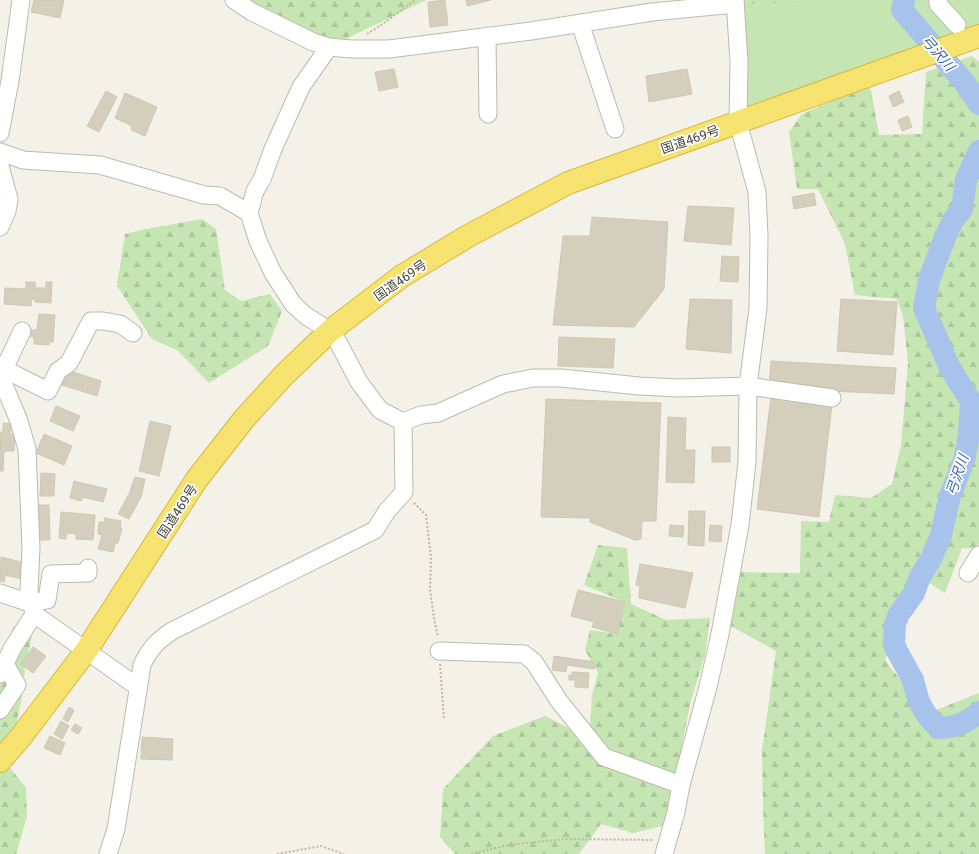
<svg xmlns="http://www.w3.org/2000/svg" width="979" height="854" viewBox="0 0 979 854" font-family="Roboto,'Noto Sans JP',sans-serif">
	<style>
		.grass { fill: #c5e5b2 }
		.forest { fill: url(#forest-firs) }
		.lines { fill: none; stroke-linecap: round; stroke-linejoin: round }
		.river { stroke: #a7c3ec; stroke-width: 22 }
		.building { fill: #d4cfbd; stroke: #cec8b1 }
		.minor-casing { stroke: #bebbab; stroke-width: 19 }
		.highway-casing { stroke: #d5b93f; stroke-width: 24 }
		.path { stroke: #bfb99d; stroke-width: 2; stroke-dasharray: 2 2; stroke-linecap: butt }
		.minor { stroke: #fff; stroke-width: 17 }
		.highway { stroke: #f6e26f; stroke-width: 22 }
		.labels { text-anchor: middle; stroke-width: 3.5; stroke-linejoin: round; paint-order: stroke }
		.street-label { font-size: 13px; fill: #464337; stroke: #fff }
		.water-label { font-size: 14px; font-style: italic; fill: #3564ac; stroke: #fff }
	</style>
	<defs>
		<pattern id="forest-firs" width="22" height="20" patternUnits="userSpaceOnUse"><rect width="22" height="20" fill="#c5e5b2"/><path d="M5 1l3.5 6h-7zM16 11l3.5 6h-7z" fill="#abc69a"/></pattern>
	</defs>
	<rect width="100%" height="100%" fill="#f3f1e8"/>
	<path class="grass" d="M847,0H979V26L738,122L735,4Z"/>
	<g class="forest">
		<path d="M236,0H426L329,47Z"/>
		<path d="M743,0H868L743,4Z"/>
		<path d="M972,56L979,62V543L976,549L962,548L945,593L920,577L885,660L926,714L979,693V854H765L763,804L762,751L776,651L729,625L738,572L800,573L801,521L829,522L835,495L871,498L892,484L901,446L908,363L903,316L897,299L855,295L845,244L818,189H797L789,132L802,114L870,85L879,135L922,134L926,72Z"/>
		<path d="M202,219L216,229L225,290L241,301L270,294L282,311L268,346L209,383L177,350L152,339L117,286L125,234L146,229Z"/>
		<path d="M598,545L627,548L631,604L666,620L710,618L705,655L690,704L667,825L633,833L601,824L579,854H455L440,837L443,789L493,736L545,716L577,732L590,727L592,695L598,673L585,650L590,630L617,634L625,602L584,585Z"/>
		<path d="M13,626L32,636L25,667L23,691L8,765L26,788L27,816L17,852L16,854H0V665L9,654Z"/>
	</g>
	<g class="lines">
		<g class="river">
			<path d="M904,0L902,10L965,83L979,104"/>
			<path d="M979,151L966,180L962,209L953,220L945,237L929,280L924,308L949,366L971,402L969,436L964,460L950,496L941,535L931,559L920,577L914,593L899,614L895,624L894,644L897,651L913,680L919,702L926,714L938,728C956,727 965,724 979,712"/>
		</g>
	</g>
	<g class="building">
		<path d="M34,0H64L60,18L31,12Z"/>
		<path d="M445,0L448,25L430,27L428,2Z"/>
		<path d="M466,0H491L467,6Z"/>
		<path d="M394,69L398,87L379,91L375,72Z"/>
		<path d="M687,69L692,94L649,102L646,76Z"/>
		<path d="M106,91L117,97L99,132L87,126Z"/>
		<path d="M899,91L904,102L893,107L889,96Z"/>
		<path d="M125,93L157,107L145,136L131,130L132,126L115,118Z"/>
		<path d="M908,116L912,127L902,131L898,120Z"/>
		<path d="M814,193L816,205L794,209L792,197Z"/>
		<path d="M688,206L734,208L731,245L684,241Z"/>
		<path d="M592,217L668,222L664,289L634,327L553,325L563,236H590Z"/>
		<path d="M722,256L739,257L738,282L720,281Z"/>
		<path d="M26,282H35V288H46V282H52L51,303L35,302V299H32L31,306L4,304L5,288L26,289Z"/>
		<path d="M690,299L732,300L731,353L686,349Z"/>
		<path d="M841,299L897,302L893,355L837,351Z"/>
		<path d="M39,314L55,315L53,342H49V345L34,344V337H31V330H37Z"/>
		<path d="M559,337L615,339L613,368L558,366Z"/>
		<path d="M771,361L896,368L894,394L769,388Z"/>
		<path d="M67,370L101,381L97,396L62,385Z"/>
		<path d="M771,397L832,404L819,517L757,509Z"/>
		<path d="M546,399L661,403L656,521H642L641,539L635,540L590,522V518L541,517Z"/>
		<path d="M56,406L80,416L73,431L50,421Z"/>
		<path d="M668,417L686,418L685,450H695L694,483L666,482Z"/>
		<path d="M150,421L171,426L159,476L139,471Z"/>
		<path d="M3,423L11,424L10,434H15L14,451H4L3,471H0V432H3Z"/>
		<path d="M44,434L72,446L64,465L36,453Z"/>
		<rect x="712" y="447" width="18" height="15"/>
		<path d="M41,473L55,474L54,496H40Z"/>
		<path d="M135,477L145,479L141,497L129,519L118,514L129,494Z"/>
		<path d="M74,481L107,489L103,502L83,497L81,501L70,498Z"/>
		<path d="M37,505H49L50,540H37Z"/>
		<path d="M689,511H705L704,546L688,545Z"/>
		<path d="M61,512L95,515L93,540L76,539V534L67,533L66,539L59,538Z"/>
		<path d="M104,518L121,521L120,528H122L118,543H115L113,552L98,549L102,535L98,534L99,522H105Z"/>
		<path d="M670,525L684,526L683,537L669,536Z"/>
		<path d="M710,525L722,526L721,542L709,541Z"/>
		<path d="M1,557L25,563L21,579L5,575L4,582L0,581Z"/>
		<path d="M640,564L693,573L685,608L639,598L640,586L636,585Z"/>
		<path d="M578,590L625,602L617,634L592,627L594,622L571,616Z"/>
		<path d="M33,647L46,656L33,673L21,664Z"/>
		<path d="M554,656L595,662L594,669L567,665L566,672L552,670Z"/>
		<path d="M572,672L589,673L588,688L575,687V680H569V675H572Z"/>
		<path d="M69,707L74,710L68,722L63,719Z"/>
		<path d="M61,721L69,726L62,739L54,734Z"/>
		<path d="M75,724L82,728L78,734L71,730Z"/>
		<path d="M50,736L65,743L60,755L44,748Z"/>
		<path d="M142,737L173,739L172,760L141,759Z"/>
	</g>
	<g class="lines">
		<g class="minor-casing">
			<g id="minor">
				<path d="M234,0L252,12L313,42L329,47L351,49H389L531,31L652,12L735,4"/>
				<path d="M938,0V4L957,25"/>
				<path d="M580,23L615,129"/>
				<path d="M487,36L488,114"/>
				<path d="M329,47L301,87L273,149L262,179L255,191L249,213L258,241L273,273L293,304L306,316L330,331L338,342L359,382L380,410L403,422L421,415L438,413L503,384L533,378H561L639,386L678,388L748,386L832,398"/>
				<path d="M0,133L10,81L21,0"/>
				<path d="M0,152L23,160L100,165L204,195L220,196L249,213"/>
				<path d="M0,166L9,199L7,211L0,227"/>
				<path d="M0,367L48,391L58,371L69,363L91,321H103L120,324L133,333"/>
				<path d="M0,368L4,385L19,421L27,449L31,548L29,591L34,614L12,649L0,674"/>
				<path d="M4,369L22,331"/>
				<path d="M968,573L979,555"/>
				<path d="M0,593L30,603L47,600L51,574L88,573V568"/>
				<path d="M34,614L138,687"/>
				<path d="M439,651L524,654L534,662L559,701L604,757L681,785"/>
				<path d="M0,710L17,685L5,664"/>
				<path d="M108,854L116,829L142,665C150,648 157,641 172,631L375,530L387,511L404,492L403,422"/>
				<path d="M664,854L676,812L681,785L708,687L720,634L740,525L747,462L748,386L758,308L759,236L757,192L738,122L739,62L735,0"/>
			</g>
		</g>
		<g class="highway-casing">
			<path id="highway" d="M0,761L20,738L86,651L197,479L244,419L284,375L330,331L402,276L468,236L568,183L979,36"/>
		</g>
		<g class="path">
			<path d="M367,34L384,23L415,0"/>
			<path d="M414,503L426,515L431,558L430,590L434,618L438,637"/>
			<path d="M440,664L444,719"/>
			<path d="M277,854L321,846L344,854"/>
			<path d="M471,854L508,845L565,839L654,840"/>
		</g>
		<use href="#minor" class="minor"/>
		<use href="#highway" class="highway"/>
	</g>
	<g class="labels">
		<g class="street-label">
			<text transform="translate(690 139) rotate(-19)" y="5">国道469号</text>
			<text transform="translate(400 280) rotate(-35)" y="5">国道469号</text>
			<text transform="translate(177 511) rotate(-57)" y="5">国道469号</text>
		</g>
		<g class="water-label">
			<text transform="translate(938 53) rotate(49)" y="5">弓沢川</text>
			<text transform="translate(957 475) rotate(-71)" y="5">弓沢川</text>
		</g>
	</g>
</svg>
